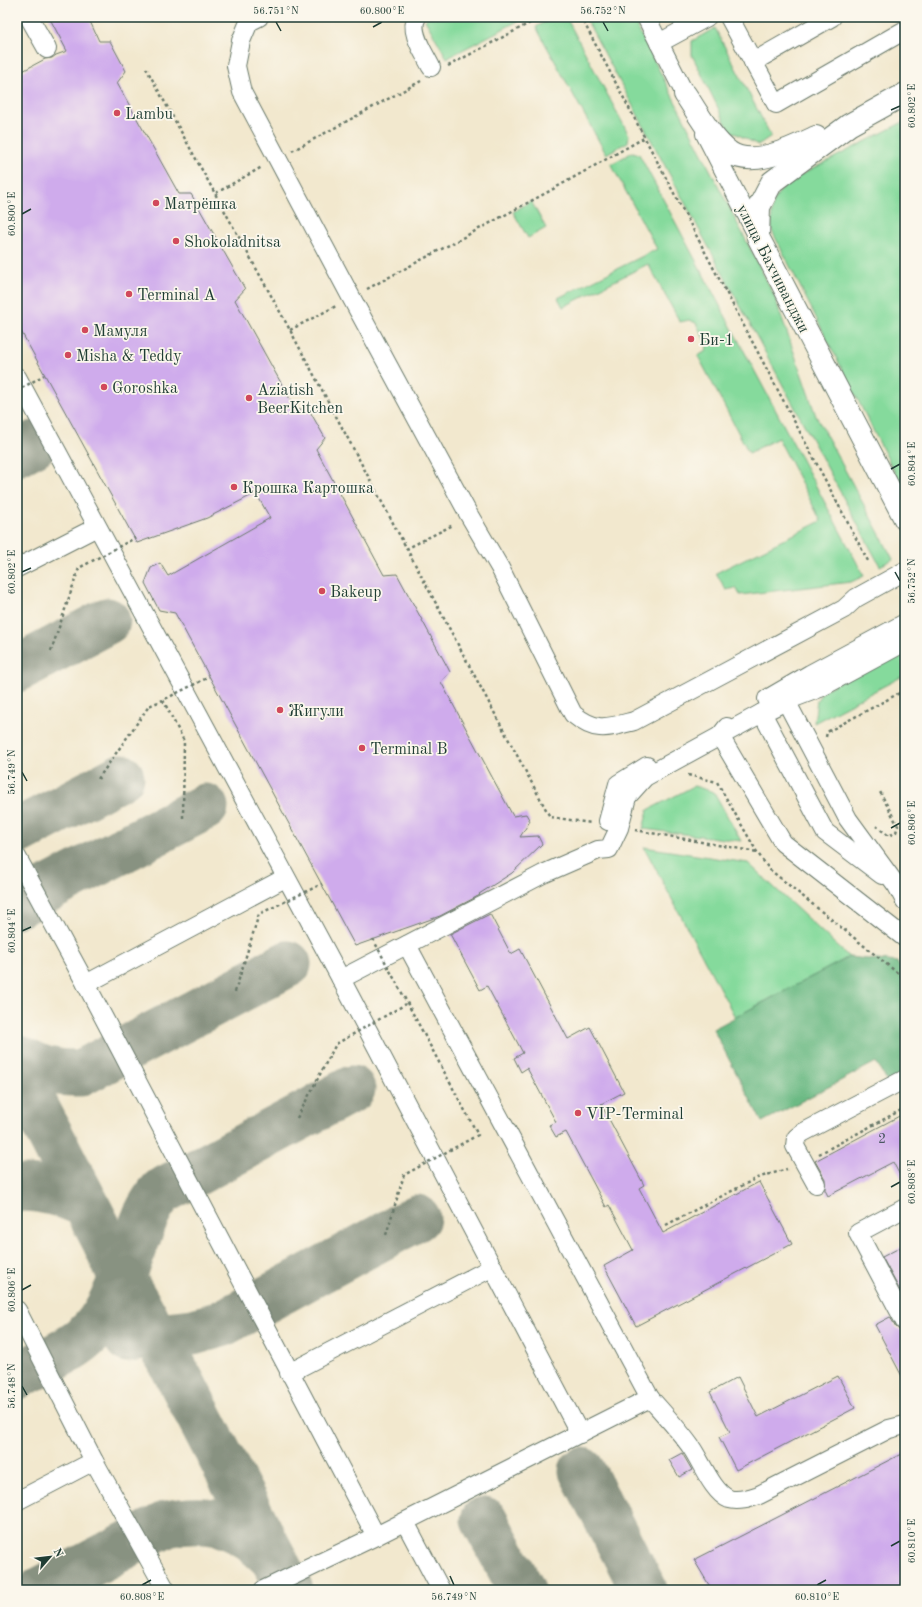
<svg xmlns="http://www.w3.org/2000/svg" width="922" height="1607" viewBox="0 0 922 1607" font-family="'Old Standard TT',serif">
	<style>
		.green { fill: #85da9c; stroke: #528c68 }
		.forest { fill: #6cba84; stroke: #467c5c }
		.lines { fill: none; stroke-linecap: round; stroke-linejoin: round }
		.taxiway { stroke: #889281; stroke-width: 47 }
		.building { fill: #cfabec }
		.minor-casing { stroke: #69796a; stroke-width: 20 }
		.highway-casing { stroke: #69796a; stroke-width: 24 }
		.path { stroke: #69796a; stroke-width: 2.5; stroke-dasharray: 3 3; stroke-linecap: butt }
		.minor { stroke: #fff; stroke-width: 18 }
		.highway { stroke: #fff; stroke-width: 22 }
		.path-bridge { stroke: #69796a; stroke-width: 2.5; stroke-dasharray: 3 3; stroke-linecap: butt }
		.ticks { fill: none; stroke: #1f3d34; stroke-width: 1.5 }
		.poi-dot { fill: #d1495b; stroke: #fbf7ec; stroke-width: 1.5 }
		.labels { text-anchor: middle; stroke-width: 3.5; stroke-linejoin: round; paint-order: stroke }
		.number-label { font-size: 14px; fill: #4b5862 }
		.poi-label { font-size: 16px; fill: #1f3d34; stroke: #fbf7ec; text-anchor: start }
		.street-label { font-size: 16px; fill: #1f3d34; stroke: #fbf7ec }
		.neatline { fill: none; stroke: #1f3d34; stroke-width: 1.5 }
		.ticks-label { font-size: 10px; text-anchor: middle; fill: #1f3d34 }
	</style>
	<rect width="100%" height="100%" fill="#fbf7ec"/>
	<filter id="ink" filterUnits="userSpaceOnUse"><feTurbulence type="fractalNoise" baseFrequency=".025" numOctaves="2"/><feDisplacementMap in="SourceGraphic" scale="8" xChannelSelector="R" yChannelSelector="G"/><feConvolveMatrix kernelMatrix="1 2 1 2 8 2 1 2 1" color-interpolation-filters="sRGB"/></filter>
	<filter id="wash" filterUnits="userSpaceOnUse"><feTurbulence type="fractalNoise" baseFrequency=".012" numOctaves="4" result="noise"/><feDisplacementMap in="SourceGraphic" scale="16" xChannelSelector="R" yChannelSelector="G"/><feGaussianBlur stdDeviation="0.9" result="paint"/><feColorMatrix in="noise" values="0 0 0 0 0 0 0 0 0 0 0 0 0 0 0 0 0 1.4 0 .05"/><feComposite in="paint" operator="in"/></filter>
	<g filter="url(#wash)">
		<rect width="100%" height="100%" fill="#f2e8ce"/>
		<g class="green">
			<path d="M428,17H526L447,58L425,20Z"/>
			<path d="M554,17H566L629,135L628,142L606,154L536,27Z"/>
			<path d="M585,17H632L774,295L816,416L893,559L880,566Z"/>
			<path d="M715,28L771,136L758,145L729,130L692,55V41Z"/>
			<path d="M905,121V493L772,231C771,205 771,200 789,181Z"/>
			<path d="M633,152L639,154L864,576L851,582L740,595L736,588L726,590L716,573L821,521L778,438L749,453L698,356L706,351L707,345L696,323L689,320L680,322L648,264L563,307L558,298L657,249L611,164Z"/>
			<path d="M531,201L546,228L528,238L513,212Z"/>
			<path d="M905,648V675L814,723L817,700L824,690Z"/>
			<path d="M694,786L714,792L741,841L643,829L648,810Z"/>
			<path d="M644,847L748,863L849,957L735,1017Z"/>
		</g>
		<path class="forest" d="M849,957L897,962L905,977V1076L889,1085L876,1062L762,1122L713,1029Z"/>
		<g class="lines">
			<g class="taxiway">
				<path d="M17,453L34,444"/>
				<path d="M17,669L107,621"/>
				<path d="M17,832L121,777"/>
				<path d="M17,905L205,807"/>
				<path d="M17,1058C37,1069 58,1074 81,1073L288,964"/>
				<path d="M17,1071L105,1241L122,1278L171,1362L290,1590"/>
				<path d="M17,1188C42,1187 63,1194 86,1204"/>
				<path d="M128,1339L193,1332L221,1324L417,1218"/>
				<path d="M17,1376C41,1363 75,1350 93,1330C114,1306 125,1270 137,1239C143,1222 149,1205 162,1191L352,1089"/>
				<path d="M582,1471L644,1590"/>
				<path d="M484,1520L522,1590"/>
				<path d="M41,1590L167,1524C213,1515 238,1524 271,1556"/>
			</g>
		</g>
		<g id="blocks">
			<g class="building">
				<path d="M49,17H88L99,41H110L126,71L117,83L179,194H191L245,289L235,300L296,410L308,408L325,438L316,449L384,575L397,574L448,668L450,672L441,682L513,816L526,814L530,821L520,837L538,836L542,844L512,873L479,894L480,895L440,916L355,946L175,613L159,610L145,583L151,568L160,563L168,576L270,518L256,493L207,518L137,543L17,324V74L45,59L52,58L56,55L67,51Z"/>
				<path d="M490,914L511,954L520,949L568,1039L590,1027L624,1092L601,1104L644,1185L639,1188L663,1233L759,1182L792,1244L636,1326L604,1266L633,1250L609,1205L606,1207L566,1132L556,1137L549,1125L556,1122L527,1068L521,1072L514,1058L523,1053L487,986L480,990L450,934Z"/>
				<path d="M905,1113V1185L893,1162L828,1196L825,1190V1179L815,1161Z"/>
				<path d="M905,1245V1300L882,1257Z"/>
				<path d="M890,1317L896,1327L903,1332L905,1336V1382L875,1325Z"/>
				<path d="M838,1376L855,1408L736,1470L719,1437L730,1432L710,1392L738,1377L758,1417Z"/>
				<path d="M905,1452V1590H712L694,1560Z"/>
				<path d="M682,1453L692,1470L679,1477L669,1460Z"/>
			</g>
		</g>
	</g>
	<g filter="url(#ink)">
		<use href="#blocks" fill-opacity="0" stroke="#69796a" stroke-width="1"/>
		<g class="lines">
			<g class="minor-casing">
				<g id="minor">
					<path d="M29,17L47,49"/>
					<path d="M259,17L249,22L241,41L236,66L242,92L351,297L469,515L500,568L573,714C596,733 607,728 634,721L844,609L856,598L905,571"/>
					<path d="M417,17C408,31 425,54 431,67"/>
					<path d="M646,17L691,106"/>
					<path d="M729,17L776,104L905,30"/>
					<path d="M659,43L707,17"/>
					<path d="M753,62L832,17"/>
					<path d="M705,134L758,237"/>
					<path d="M17,377L341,979L580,1434"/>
					<path d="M17,568L97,527"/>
					<path d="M767,699L810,674L905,623"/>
					<path d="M786,701L848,819L897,886L905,901"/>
					<path d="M762,713L825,832L882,875"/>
					<path d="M727,727L720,736L783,843L905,938"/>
					<path d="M608,821L618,784L647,766"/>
					<path d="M17,857L86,984L376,1536"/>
					<path d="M341,979L543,874L598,850L609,849L619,828L627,797L645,777L762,713L786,701L820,688L905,642"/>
					<path d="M86,984L285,878"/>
					<path d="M816,1184L795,1146L796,1138L802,1133L905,1079"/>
					<path d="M905,1208L858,1233L905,1322"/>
					<path d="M17,1310L94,1461L166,1590"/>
					<path d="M289,1373L493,1267"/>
					<path d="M650,1398C664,1414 679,1430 691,1447C701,1461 713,1493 729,1499C739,1502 750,1498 759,1495L889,1429L905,1425"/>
					<path d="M17,1501L94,1461"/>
					<path d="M405,1522L441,1590"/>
					<path d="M263,1590L376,1536L650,1398L407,945"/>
				</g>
			</g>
			<g class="highway-casing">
				<g id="highway">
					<path d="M685,94C698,113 711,138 729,152C752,169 795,147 816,137"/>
					<path d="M905,94L849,125L772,182L759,207L758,237L905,519"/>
				</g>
			</g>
			<g class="path">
				<path d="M581,17L868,561"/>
				<path d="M448,66L541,17"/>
				<path d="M146,68L290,330L550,817L591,823"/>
				<path d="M292,151L421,81"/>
				<path d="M216,193L262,167"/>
				<path d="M367,289L546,193L644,138"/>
				<path d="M290,330L336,306"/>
				<path d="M406,549L453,525"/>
				<path d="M826,737L827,732L905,690"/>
				<path d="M688,775L717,782L757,852L769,869L905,979"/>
				<path d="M98,779L149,706L163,700"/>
				<path d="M876,826L889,836L896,832L898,826L879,790"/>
				<path d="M635,830L757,852"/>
				<path d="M819,1154L905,1108"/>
				<path d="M666,1225L757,1178L787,1169"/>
			</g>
			<use href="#minor" class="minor"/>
			<use href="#highway" class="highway"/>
			<g class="path-bridge">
				<path d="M17,391L44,375"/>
				<path d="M51,651L79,568L135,538"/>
				<path d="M183,818L184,741L163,700L209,677"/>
				<path d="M373,939L478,1135L404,1175L386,1235"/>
				<path d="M235,992L259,914L322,884"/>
				<path d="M297,1118L336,1044L406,1004"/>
			</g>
		</g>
	</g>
	<path class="ticks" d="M276,22L281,31M603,22L608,31M373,27L382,22M891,110L900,106M22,214L31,209M891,469L900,464M22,572L31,568M895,572L900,581M22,772L27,781M891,828L900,823M22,931L31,927M891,1187L900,1182M22,1290L31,1285M22,1386L27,1395M891,1546L900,1541M450,1576L454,1585M142,1585L151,1580M817,1585L826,1580"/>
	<g class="poi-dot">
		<circle cx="117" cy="113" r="4"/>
		<circle cx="156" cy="203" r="4"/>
		<circle cx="176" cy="241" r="4"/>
		<circle cx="129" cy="294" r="4"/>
		<circle cx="85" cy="330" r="4"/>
		<circle cx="691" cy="339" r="4"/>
		<circle cx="68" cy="355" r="4"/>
		<circle cx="104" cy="387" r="4"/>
		<circle cx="249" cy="398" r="4"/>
		<circle cx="234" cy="487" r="4"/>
		<circle cx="322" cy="591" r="4"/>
		<circle cx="280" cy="710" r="4"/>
		<circle cx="362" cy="748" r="4"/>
		<circle cx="578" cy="1113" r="4"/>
	</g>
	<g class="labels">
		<g class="number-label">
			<text x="882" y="1143">2</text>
		</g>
		<g class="poi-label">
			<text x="125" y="119">Lambu</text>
			<text x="164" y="209">Матрёшка</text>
			<text x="184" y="247">Shokoladnitsa</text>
			<text x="137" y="300">Terminal A</text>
			<text x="93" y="336">Мамуля</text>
			<text x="699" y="345">Би-1</text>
			<text x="76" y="361">Misha &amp; Teddy</text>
			<text x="112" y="393">Goroshka</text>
			<text x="257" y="395">Aziatish<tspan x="257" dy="18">BeerKitchen</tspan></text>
			<text x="242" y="493">Крошка Картошка</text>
			<text x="330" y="597">Bakeup</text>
			<text x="288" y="716">Жигули</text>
			<text x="370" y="754">Terminal B</text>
			<text x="586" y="1119">VIP-Terminal</text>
		</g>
		<g class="street-label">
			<text transform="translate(774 268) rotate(63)" y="6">улица Бахчиванджи</text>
		</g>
	</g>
	<rect width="922" height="1607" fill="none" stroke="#fbf7ec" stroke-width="44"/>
	<g transform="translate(50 1557) rotate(62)" stroke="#fbf7ec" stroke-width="3" paint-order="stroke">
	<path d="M0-3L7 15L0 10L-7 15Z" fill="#1f3d34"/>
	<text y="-6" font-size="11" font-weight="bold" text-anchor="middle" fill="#1f3d34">N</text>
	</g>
	<rect x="22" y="22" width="878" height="1563" class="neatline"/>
	<g class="ticks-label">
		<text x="276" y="14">56.751°N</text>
		<text x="382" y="14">60.800°E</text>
		<text x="603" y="14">56.752°N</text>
		<text transform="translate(911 106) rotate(-90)" y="4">60.802°E</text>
		<text transform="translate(11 214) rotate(-90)" y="4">60.800°E</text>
		<text transform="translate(911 464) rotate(-90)" y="4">60.804°E</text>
		<text transform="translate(11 572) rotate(-90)" y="4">60.802°E</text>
		<text transform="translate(911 581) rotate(-90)" y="4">56.752°N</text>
		<text transform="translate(11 772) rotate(-90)" y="4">56.749°N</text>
		<text transform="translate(911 823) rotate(-90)" y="4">60.806°E</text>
		<text transform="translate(11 931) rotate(-90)" y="4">60.804°E</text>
		<text transform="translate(911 1182) rotate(-90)" y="4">60.808°E</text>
		<text transform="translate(11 1290) rotate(-90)" y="4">60.806°E</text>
		<text transform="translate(11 1386) rotate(-90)" y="4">56.748°N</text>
		<text transform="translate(911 1541) rotate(-90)" y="4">60.810°E</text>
		<text x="142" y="1600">60.808°E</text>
		<text x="454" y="1600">56.749°N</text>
		<text x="817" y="1600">60.810°E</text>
	</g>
</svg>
